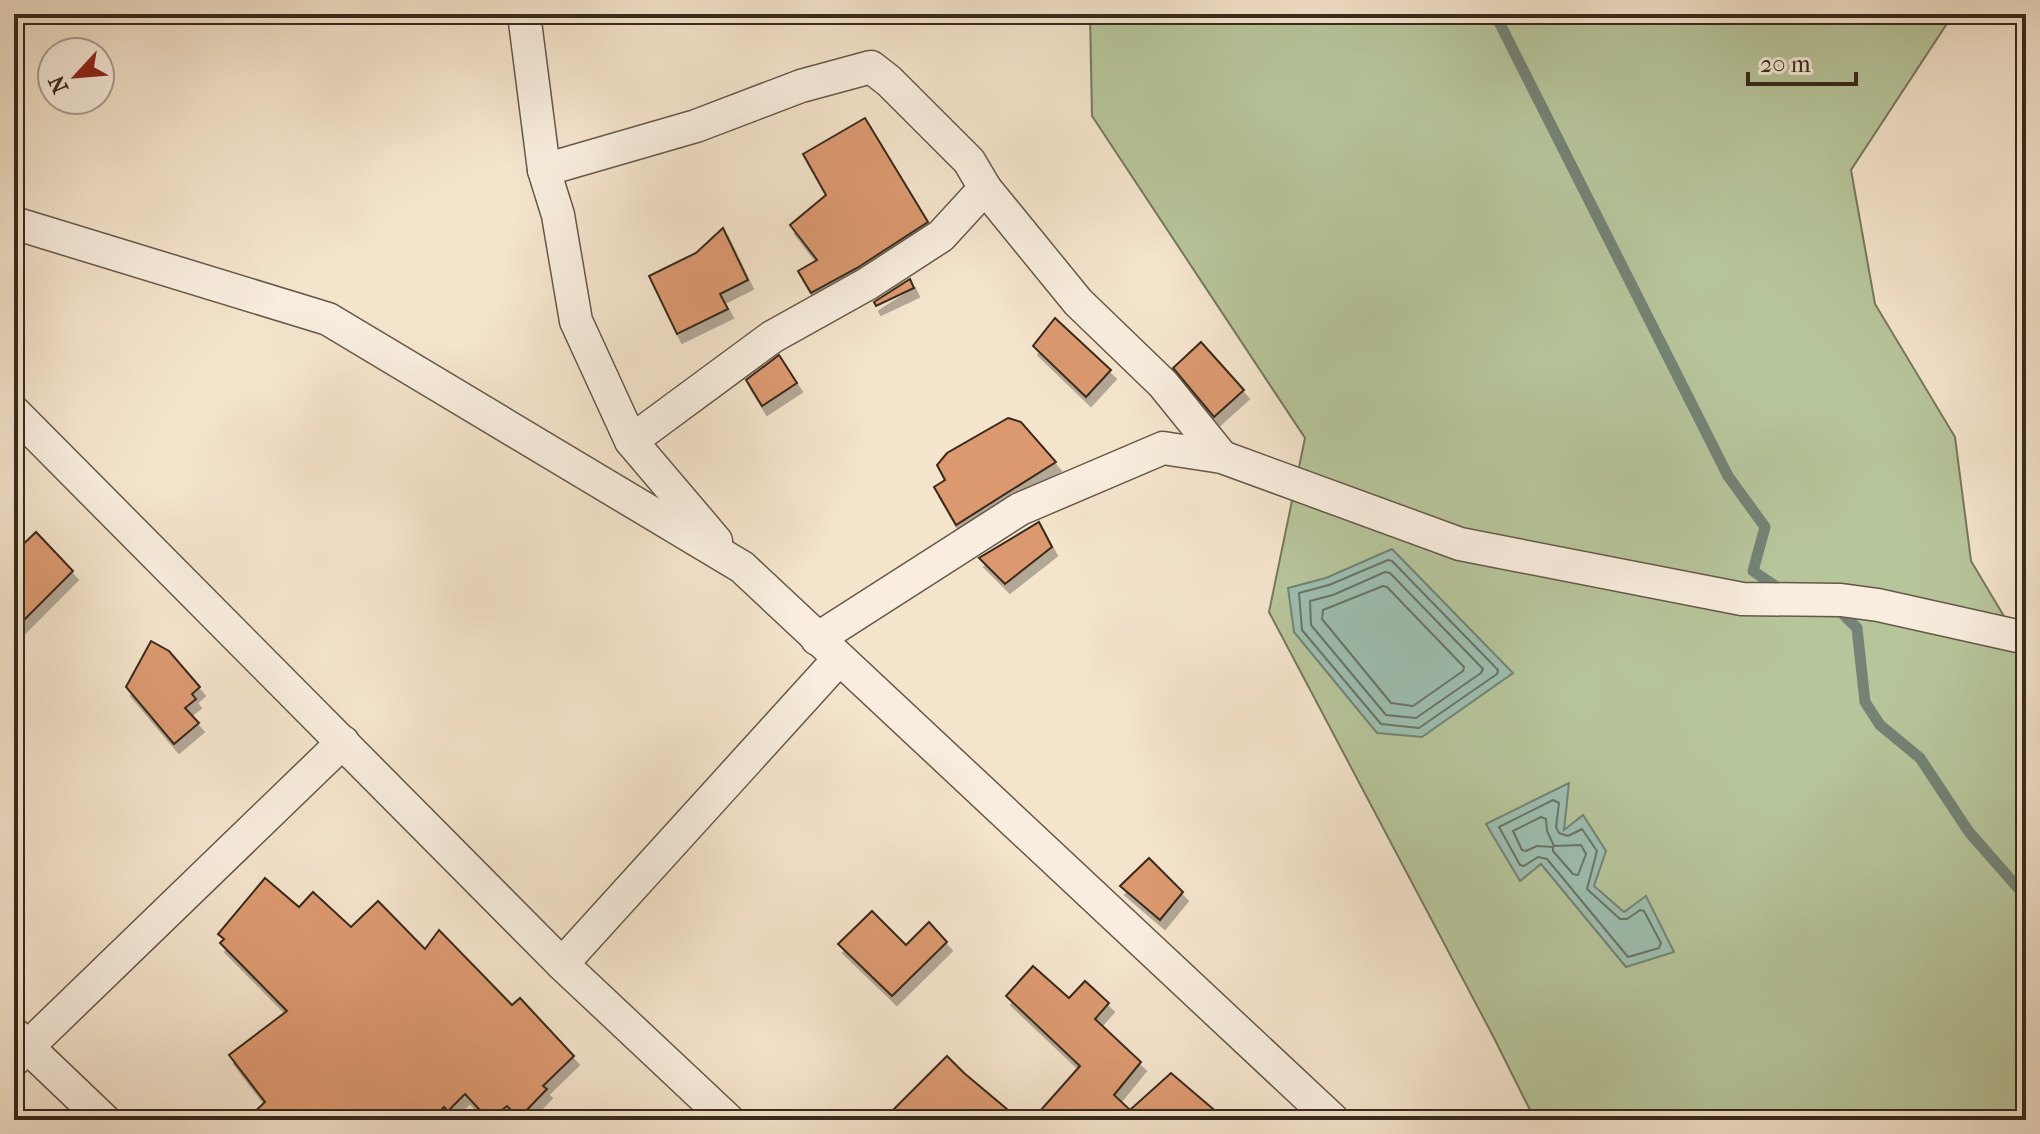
<svg xmlns="http://www.w3.org/2000/svg" width="2040" height="1134" viewBox="0 0 2040 1134" font-family="'IM FELL French Canon',serif">
	<style>
		.green { fill: #b7c59b; stroke: #77785c; stroke-width: 2 }
		.water { fill: #9dbfb1; stroke: #748375; stroke-width: 2 }
		.lines { fill: none; stroke-linecap: round; stroke-linejoin: round }
		.shore { stroke: #6a7466; stroke-width: 2 }
		.stream { stroke: #748375; stroke-width: 11 }
		.building { fill: #dc996f; stroke: #372a1c; stroke-width: 2; filter: url(#shadow) }
		.street-casing { stroke: #665848; stroke-width: 35 }
		.street { stroke: #f8edde; stroke-width: 32 }
	</style>
	<defs>
		<filter id="shadow"><feDropShadow dx="5" dy="9" stdDeviation="0" flood-color="#0004"/></filter>
	</defs>
	<rect width="100%" height="100%" fill="#f4e4cc"/>
	<filter id="stains"><feTurbulence type="fractalNoise" baseFrequency=".0025" numOctaves="4"/><feColorMatrix values="0 0 0 0 .2 0 0 0 0 .09 0 0 0 0 .02 0 0 0 .5 -.17"/></filter>
	<radialGradient id="worn" r=".72"><stop offset=".6" stop-color="#630" stop-opacity="0"/><stop offset="1" stop-color="#630" stop-opacity=".3"/></radialGradient>
	<path class="green" d="M1090,14H1950L1948,22L1851,170L1875,304L1955,437L1971,561L2026,653V1120H1535L1493,1036L1269,612L1305,438L1092,116Z"/>
	<g class="water">
		<path d="M1392,549L1513,673L1422,737L1377,733L1294,632L1288,588L1326,578Z"/>
		<path d="M1569,783L1564,830L1583,815L1606,851L1594,886L1624,912L1646,896L1674,952L1626,967L1541,864L1520,881L1486,824Z"/>
	</g>
	<g class="lines">
		<g class="shore">
			<path d="M1388,560L1392,561L1498,670L1497,674L1419,728L1381,724L1302,630L1299,593L1329,585Z"/>
			<path d="M1385,572L1390,573L1483,669L1481,673L1416,718L1386,715L1311,625L1310,601L1333,595Z"/>
			<path d="M1383,586L1387,587L1464,667L1463,671L1413,706L1391,703L1322,619L1323,610Z"/>
			<path d="M1553,800L1559,803L1556,827L1559,833L1568,836L1582,829L1597,851L1587,889L1620,919H1627L1640,910L1644,911L1661,943L1659,948L1628,957L1547,859L1538,857L1524,866L1520,865L1499,827Z"/>
			<path d="M1541,817L1546,819L1547,831L1554,846L1581,845L1586,854L1578,875L1573,874L1553,851V847L1537,846L1526,851L1522,850L1513,831Z"/>
		</g>
		<g class="stream">
			<path d="M1495,14L1728,476L1765,527L1753,571L1783,591"/>
			<path d="M1835,606L1857,628L1865,702L1880,725L1920,758L1969,832L2026,897"/>
		</g>
	</g>
	<g class="building">
		<path d="M865,118L928,222L857,268L811,293L798,271L817,260L790,225L826,195L803,154Z"/>
		<path d="M723,228L748,280L720,294L728,309L677,334L649,276L696,253Z"/>
		<path d="M910,279L914,288L876,306L874,302Z"/>
		<path d="M1055,318L1111,370L1086,397L1033,346Z"/>
		<path d="M1201,342L1244,390L1214,417L1173,368Z"/>
		<path d="M779,355L797,383L762,406L746,380Z"/>
		<path d="M1008,418L1021,422L1056,462L956,525L934,487L945,480L937,465L947,453Z"/>
		<path d="M1039,522L1052,547L1005,584L979,558Z"/>
		<path d="M36,532L73,571L14,630V553Z"/>
		<path d="M151,641L169,651L200,687L192,694L196,699L185,708L199,723L174,744L126,687Z"/>
		<path d="M1149,858L1183,892L1160,920L1120,886Z"/>
		<path d="M265,878L299,907L313,892L351,927L378,901L425,949L439,930L512,1005L520,998L574,1056L543,1086L547,1089L519,1118L507,1106L489,1120L465,1094L448,1111L444,1107L432,1120H246L265,1102L229,1055L287,1011L220,943L224,939L218,934Z"/>
		<path d="M872,911L906,945L929,922L947,942L892,996L838,944Z"/>
		<path d="M1033,966L1069,998L1085,981L1109,1003L1095,1019L1141,1062L1114,1095L1130,1110L1171,1073L1226,1120H1032L1080,1066L1006,996Z"/>
		<path d="M947,1056L964,1073L1020,1120H883Z"/>
	</g>
	<g class="lines">
		<g class="street-casing">
			<g id="street">
				<path d="M524,14L544,170L558,215L576,321L631,441L716,541"/>
				<path d="M544,170L696,126L801,86L871,67L889,81L969,161L985,188L1078,302L1163,384L1222,457"/>
				<path d="M14,223L328,319L742,567L1333,1120"/>
				<path d="M14,412L562,964L728,1120"/>
				<path d="M631,441L772,337L867,284L941,236L985,188"/>
				<path d="M817,639L1020,509L1163,448L1222,457L1460,544L1742,599L1841,600L1878,605L2026,638"/>
				<path d="M562,964L839,659"/>
				<path d="M14,1034L104,1120"/>
				<path d="M14,1060L343,742"/>
			</g>
		</g>
		<use href="#street" class="street"/>
	</g>
	<rect width="2040" height="1134" fill="none" stroke="#f4e4cc" stroke-width="48"/>
	<rect x="16" y="16" width="2008" height="1102" fill="none" stroke="#372a1c" stroke-width="4"/>
	<rect x="24" y="24" width="1992" height="1086" fill="none" stroke="#372a1c" stroke-width="2"/>
	<g transform="translate(76 76) rotate(244)"><circle r="38" fill="#f8edde" stroke="#ab9f90" stroke-width="2"/>
	<path d="M0-6L14 30L0 20L-14 30Z" fill="#8f2418"/>
	<text y="-12" font-size="22" font-weight="bold" text-anchor="middle" fill="#372a1c">N</text>
	</g>
	<path d="M1748 72v12h108v-12" fill="none" stroke="#372a1c" stroke-width="4"/>
	<text x="1760" y="72" font-size="24" fill="#372a1c" stroke="#f8edde" stroke-width="6" paint-order="stroke">20 m</text>
	<rect width="100%" height="100%" filter="url(#stains)"/>
	<rect width="100%" height="100%" fill="url(#worn)"/>
</svg>
